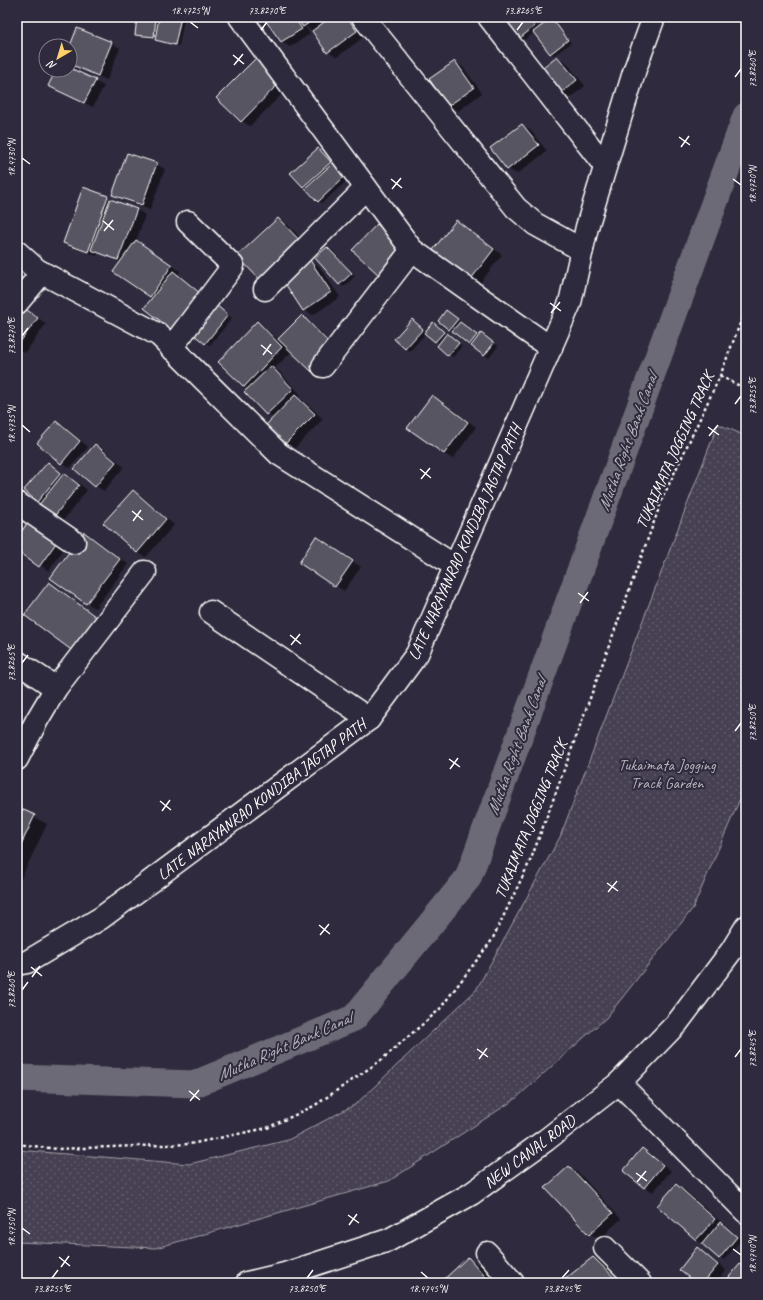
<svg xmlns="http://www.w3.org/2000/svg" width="763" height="1300" viewBox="0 0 763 1300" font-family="Caveat,sans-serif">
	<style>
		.park { fill: url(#park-dots); stroke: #a2a0a8 }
		.shadow { fill: #0007 }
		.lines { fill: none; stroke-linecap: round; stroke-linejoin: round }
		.canal { stroke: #6d6a77; stroke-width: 27 }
		.building { fill: #595564; stroke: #fff }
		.minor-casing { stroke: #fff; stroke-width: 25 }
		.tertiary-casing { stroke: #fff; stroke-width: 25 }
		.path { stroke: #fff; stroke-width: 2.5; stroke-dasharray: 3 3; stroke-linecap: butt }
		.minor { stroke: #2f2a3d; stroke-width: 22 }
		.tertiary { stroke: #2f2a3d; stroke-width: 22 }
		.ticks { fill: none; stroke: #fff; stroke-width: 1.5 }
		.labels { text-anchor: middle; stroke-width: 4; stroke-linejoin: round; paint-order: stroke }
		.street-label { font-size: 16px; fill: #fff; stroke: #2f2a3d }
		.park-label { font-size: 16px; fill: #b5b3ba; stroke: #2f2a3d }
		.water-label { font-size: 17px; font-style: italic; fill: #b6b4bb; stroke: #2f2a3d }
		.neatline { fill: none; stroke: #fff; stroke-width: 1.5 }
		.ticks-label { font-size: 10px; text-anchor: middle; fill: #fff }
	</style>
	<defs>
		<pattern id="park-dots" width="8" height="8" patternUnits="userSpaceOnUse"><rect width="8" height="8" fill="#464152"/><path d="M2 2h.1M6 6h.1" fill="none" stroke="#625e6c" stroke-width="1.8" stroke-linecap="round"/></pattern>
	</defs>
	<rect width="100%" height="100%" fill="#2f2a3d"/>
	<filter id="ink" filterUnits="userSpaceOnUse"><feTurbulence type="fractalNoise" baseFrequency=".025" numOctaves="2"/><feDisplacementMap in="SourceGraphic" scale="8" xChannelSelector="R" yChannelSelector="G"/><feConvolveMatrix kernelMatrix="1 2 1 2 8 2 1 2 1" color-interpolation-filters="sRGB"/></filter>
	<g filter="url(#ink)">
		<path class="park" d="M718,424L746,436V785L693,908L607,1017L514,1100L389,1181L156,1248L17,1242V1150L189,1164L288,1140L356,1104L476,990L560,837Z"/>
		<g class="shadow">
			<path d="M138,17L155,18L160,21V17H180L184,19L179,46L160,42L156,40V39L140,36L136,34Z"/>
			<path d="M265,17H352L365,36L337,57L328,52L313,31L305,26L310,34L290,47L281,42Z"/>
			<path d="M506,17H529L539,29L552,20L556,22L571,43L554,55L550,53L535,32L520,43Z"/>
			<path d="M111,43L120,48L107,80L70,64V49Z"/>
			<path d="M557,57L566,62L585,86L566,101L557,96Z"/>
			<path d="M255,61L263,66L287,89L250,126L242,121Z"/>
			<path d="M455,62L463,67L482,93L458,111L449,106L430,79Z"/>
			<path d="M70,69L104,86L93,107L58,90L57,70Z"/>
			<path d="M522,125L530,130L547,151L517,174L508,169Z"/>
			<path d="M318,149L322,152L349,179L322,203L318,201L307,188L304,186Z"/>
			<path d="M156,164L165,169L150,210L122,199L113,194Z"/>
			<path d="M107,197L116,202L137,210L145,215L136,241L180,271L178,275L214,303L153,298L115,272L122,262L98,252L97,256L73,247L64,242Z"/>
			<path d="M279,219L287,224L313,251L239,256Z"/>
			<path d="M465,227L502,255L480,283L471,278Z"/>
			<path d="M327,248L332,250L355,276L344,287L340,284Z"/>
			<path d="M310,261L319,266L340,297L313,315L304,310Z"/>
			<path d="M17,280L26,287L17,300Z"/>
			<path d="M17,308L28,310L46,324L25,353L17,348Z"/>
			<path d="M219,308L232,318L210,345L206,343Z"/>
			<path d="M446,311L479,337L482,334L498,346L489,358L450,329Z"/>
			<path d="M302,317L310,322L344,355L322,377L313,372L280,339Z"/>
			<path d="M257,323L265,328L291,352L274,369L280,372L301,395L298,397L304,401L323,419L295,448L286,443L267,425L274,418L267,414L249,389L245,386L219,362Z"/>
			<path d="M416,323L426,332L436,326L447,336L451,337L462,346L453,357L449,355L440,344L426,333L410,351L395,339Z"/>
			<path d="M17,357L20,359L17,362Z"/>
			<path d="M432,396L441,401L476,427L453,459L444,454Z"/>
			<path d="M56,422L65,427L88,447L70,468L62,463Z"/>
			<path d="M95,445L104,450L124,467L104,491L96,486L75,468Z"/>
			<path d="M48,463L64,475L65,474L73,479L87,490L62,522L53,517L42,503L37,501Z"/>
			<path d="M133,491L142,497L174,525L146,557L137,552Z"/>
			<path d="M85,533L93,538L128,564L95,608L87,603Z"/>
			<path d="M17,539L69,541L49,571L17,550Z"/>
			<path d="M325,543L361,567L344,591L300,563Z"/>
			<path d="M50,583L58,588L107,624L74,652Z"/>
			<path d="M17,808L47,824L17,887Z"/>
			<path d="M642,1149L651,1154L671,1171L653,1192L645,1187Z"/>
			<path d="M569,1167L578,1172L621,1219L599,1239L590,1234L547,1188Z"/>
			<path d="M676,1185L685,1190L723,1224V1225L741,1240L724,1260L704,1244L697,1240L658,1206Z"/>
			<path d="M697,1249L706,1254L726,1270L716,1283H697Z"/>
			<path d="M593,1258L610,1267L625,1283H561Z"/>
			<path d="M468,1259L484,1268L498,1283H441Z"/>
		</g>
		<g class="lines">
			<path class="canal" d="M17,1078L195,1084L354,1018L468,878L746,116"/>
		</g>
		<g class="building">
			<path d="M137,17H156L154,37L135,35Z"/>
			<path d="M159,17H181L175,45L155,40Z"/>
			<path d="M263,17H294L302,29L281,42Z"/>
			<path d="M296,17H317L303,27Z"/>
			<path d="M331,17H347L357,31L327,53L312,31Z"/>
			<path d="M505,17H528L535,26L515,42L499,21Z"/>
			<path d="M552,18L568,40L550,54L533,32Z"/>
			<path d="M77,28L112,42L98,76L70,64V46Z"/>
			<path d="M557,56L577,80L556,97L537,72Z"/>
			<path d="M255,59L279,83L241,122L216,98Z"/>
			<path d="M455,61L474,88L448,106L429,79Z"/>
			<path d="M70,68L96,80L84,103L48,86L56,70H70Z"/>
			<path d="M522,124L539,145L507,170L490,148Z"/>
			<path d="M318,148L331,162L303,187L290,173Z"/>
			<path d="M127,153L157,163L142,205L112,195Z"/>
			<path d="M333,163L345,176L318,202L305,188Z"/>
			<path d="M83,187L108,196L88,252L63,243Z"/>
			<path d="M110,199L137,209L118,260L91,250Z"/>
			<path d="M278,218L305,246L262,282L237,256Z"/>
			<path d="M456,220L494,249L471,279L433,250Z"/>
			<path d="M377,224L406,251L381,277L352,250Z"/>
			<path d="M136,240L172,265L150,297L113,272Z"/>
			<path d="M327,247L352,273L339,285L315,258Z"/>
			<path d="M310,260L331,292L303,311L282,279Z"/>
			<path d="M173,271L206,298L177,334L144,308Z"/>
			<path d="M19,304L38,318L17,346V306Z"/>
			<path d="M215,304L228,315L205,344L192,333Z"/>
			<path d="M446,310L458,319L449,330L438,321Z"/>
			<path d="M302,315L336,350L312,372L278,339Z"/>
			<path d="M412,319L423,329L405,349L394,339Z"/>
			<path d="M257,321L282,347L244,387L218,362Z"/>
			<path d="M433,322L444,332L435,342L424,333Z"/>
			<path d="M460,322L477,335L469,345L452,331Z"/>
			<path d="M447,333L459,343L448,356L437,346Z"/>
			<path d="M481,333L494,343L484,356L471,346Z"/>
			<path d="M271,366L293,389L266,415L244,392Z"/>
			<path d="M295,395L315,414L285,444L266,425Z"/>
			<path d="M432,395L468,422L444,454L407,428Z"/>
			<path d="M56,421L80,441L61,464L37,443Z"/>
			<path d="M95,444L116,462L95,487L74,469Z"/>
			<path d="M48,462L61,473L37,502L24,490Z"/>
			<path d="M64,473L79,485L53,518L38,506Z"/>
			<path d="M133,490L166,519L137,553L103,523Z"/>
			<path d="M32,516L61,536L39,567L17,551V538Z"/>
			<path d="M84,532L120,559L86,604L50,578Z"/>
			<path d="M316,536L353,561L335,587L299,563Z"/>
			<path d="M49,582L99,619L74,652L24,615Z"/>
			<path d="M17,807L35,815L17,853Z"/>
			<path d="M642,1148L663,1165L644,1188L623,1171Z"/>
			<path d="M569,1166L613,1213L589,1235L545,1188Z"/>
			<path d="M676,1184L715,1219L696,1240L657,1206Z"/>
			<path d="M720,1222L737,1237L719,1259L702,1244Z"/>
			<path d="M697,1247L718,1265L703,1283H696L679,1270Z"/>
			<path d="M468,1257L491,1283H440Z"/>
			<path d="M593,1257L620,1283H560Z"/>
			<path d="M740,1264L746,1269V1283H724Z"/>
		</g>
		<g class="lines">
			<g class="minor-casing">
				<g id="minor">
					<path d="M240,17L412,250L551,348"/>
					<path d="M363,17L516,208L535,224L582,250"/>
					<path d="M489,17L605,166"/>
					<path d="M17,252L37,270L159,335L279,454L455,566"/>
					<path d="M265,289L366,188"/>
					<path d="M17,303L42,273"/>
					<path d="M171,348L233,266L188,222"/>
					<path d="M323,366L412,250"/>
					<path d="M17,503L74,542"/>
					<path d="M211,612L369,719"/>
					<path d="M17,662L56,688L37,720L17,759"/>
					<path d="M56,688L145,572"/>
					<path d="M619,1083L746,1212"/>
					<path d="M605,1248L640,1283"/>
					<path d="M487,1253L513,1283"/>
				</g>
			</g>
			<g class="tertiary-casing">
				<g id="tertiary">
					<path d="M17,964L27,962L101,918L369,719L417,654L570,303L587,227L635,69L654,17"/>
					<path d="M247,1283L285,1274L389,1240L471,1194L546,1140L619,1083L678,1022L732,950L746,927"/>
				</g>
			</g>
			<g class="path">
				<path d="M720,376L746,389"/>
				<path d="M17,1144L57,1149L190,1144L267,1128L314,1106L380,1061L439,1010L492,940L531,859L556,792L663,497L720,376L746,308"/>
			</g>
			<use href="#minor" class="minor"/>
			<use href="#tertiary" class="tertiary"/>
		</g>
	</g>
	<path class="ticks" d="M190,22L198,28M261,30L267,22M517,30L523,22M233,55L244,64M234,65L243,54M735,77L741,69M679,137L690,145M681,147L689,136M22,158L30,164M391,179L402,188M733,179L741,185M392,189L401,178M103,221L114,230M104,231L113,220M550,303L561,311M551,313L560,302M22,336L28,328M261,345L272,354M263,355L271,344M735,404L741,396M22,425L30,432M708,427L719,435M709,436L718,425M420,469L431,478M421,479L430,468M132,511L143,520M133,521L141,510M578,593L589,601M580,603L588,592M290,635L301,644M291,645L300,634M22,663L28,655M735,731L741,723M449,759L460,767M450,769L458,758M160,801L171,810M162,811L170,800M607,883L618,891M608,892L617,881M319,925L330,934M320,935L329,924M31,967L42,976M32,977L40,966M22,990L28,982M477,1049L488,1057M735,1057L741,1049M479,1059L487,1048M189,1091L200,1100M190,1101L199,1090M636,1173L647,1181M637,1182L646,1171M348,1215L359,1223M349,1225L357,1214M22,1228L30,1234M733,1249L741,1255M59,1257L70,1266M61,1267L69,1256M421,1272L428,1278M52,1278L58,1270M307,1278L313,1270M562,1278L569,1270"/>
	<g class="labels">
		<g class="street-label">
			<text transform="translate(674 450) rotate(-66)" y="6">TUKAIMATA JOGGING TRACK</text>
			<text transform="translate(464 542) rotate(-66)" y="6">LATE NARAYANRAO KONDIBA JAGTAP PATH</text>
			<text transform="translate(261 799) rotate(-37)" y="6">LATE NARAYANRAO KONDIBA JAGTAP PATH</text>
			<text transform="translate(530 819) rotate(-68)" y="6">TUKAIMATA JOGGING TRACK</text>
			<text transform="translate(529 1151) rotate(-37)" y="6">NEW CANAL ROAD</text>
		</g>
		<g class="park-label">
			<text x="667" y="770">Tukaimata Jogging<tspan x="667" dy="18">Track Garden</tspan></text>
		</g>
		<g class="water-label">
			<text transform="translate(627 442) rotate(-70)" y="6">Mutha Right Bank Canal</text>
			<text transform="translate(516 746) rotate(-70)" y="6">Mutha Right Bank Canal</text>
			<text transform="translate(284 1046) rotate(-24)" y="6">Mutha Right Bank Canal</text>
		</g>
	</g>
	<rect width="763" height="1300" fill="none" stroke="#2f2a3d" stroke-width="44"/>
	<g transform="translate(58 58) rotate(218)"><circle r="19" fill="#2f2a3d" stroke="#827f8b"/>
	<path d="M0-3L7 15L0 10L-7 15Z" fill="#ffd166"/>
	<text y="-6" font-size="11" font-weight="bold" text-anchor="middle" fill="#ffffff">N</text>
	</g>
	<rect x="22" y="22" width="719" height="1256" class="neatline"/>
	<g class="ticks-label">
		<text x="190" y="14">18.4725°N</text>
		<text x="267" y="14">73.8270°E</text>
		<text x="523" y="14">73.8265°E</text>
		<text transform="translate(752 69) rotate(-90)" y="4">73.8260°E</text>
		<text transform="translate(11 158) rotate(-90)" y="4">18.4730°N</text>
		<text transform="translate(752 185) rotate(-90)" y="4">18.4720°N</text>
		<text transform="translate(11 336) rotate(-90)" y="4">73.8270°E</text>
		<text transform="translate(752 396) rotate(-90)" y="4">73.8255°E</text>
		<text transform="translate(11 425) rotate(-90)" y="4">18.4735°N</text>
		<text transform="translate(11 663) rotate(-90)" y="4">73.8265°E</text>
		<text transform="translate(752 723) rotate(-90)" y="4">73.8250°E</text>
		<text transform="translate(11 990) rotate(-90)" y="4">73.8260°E</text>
		<text transform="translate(752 1049) rotate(-90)" y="4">73.8245°E</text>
		<text transform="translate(11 1228) rotate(-90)" y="4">18.4750°N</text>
		<text transform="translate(752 1255) rotate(-90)" y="4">18.4740°N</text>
		<text x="52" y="1292">73.8255°E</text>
		<text x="307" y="1292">73.8250°E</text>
		<text x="428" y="1292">18.4745°N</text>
		<text x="562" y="1292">73.8245°E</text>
	</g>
</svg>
